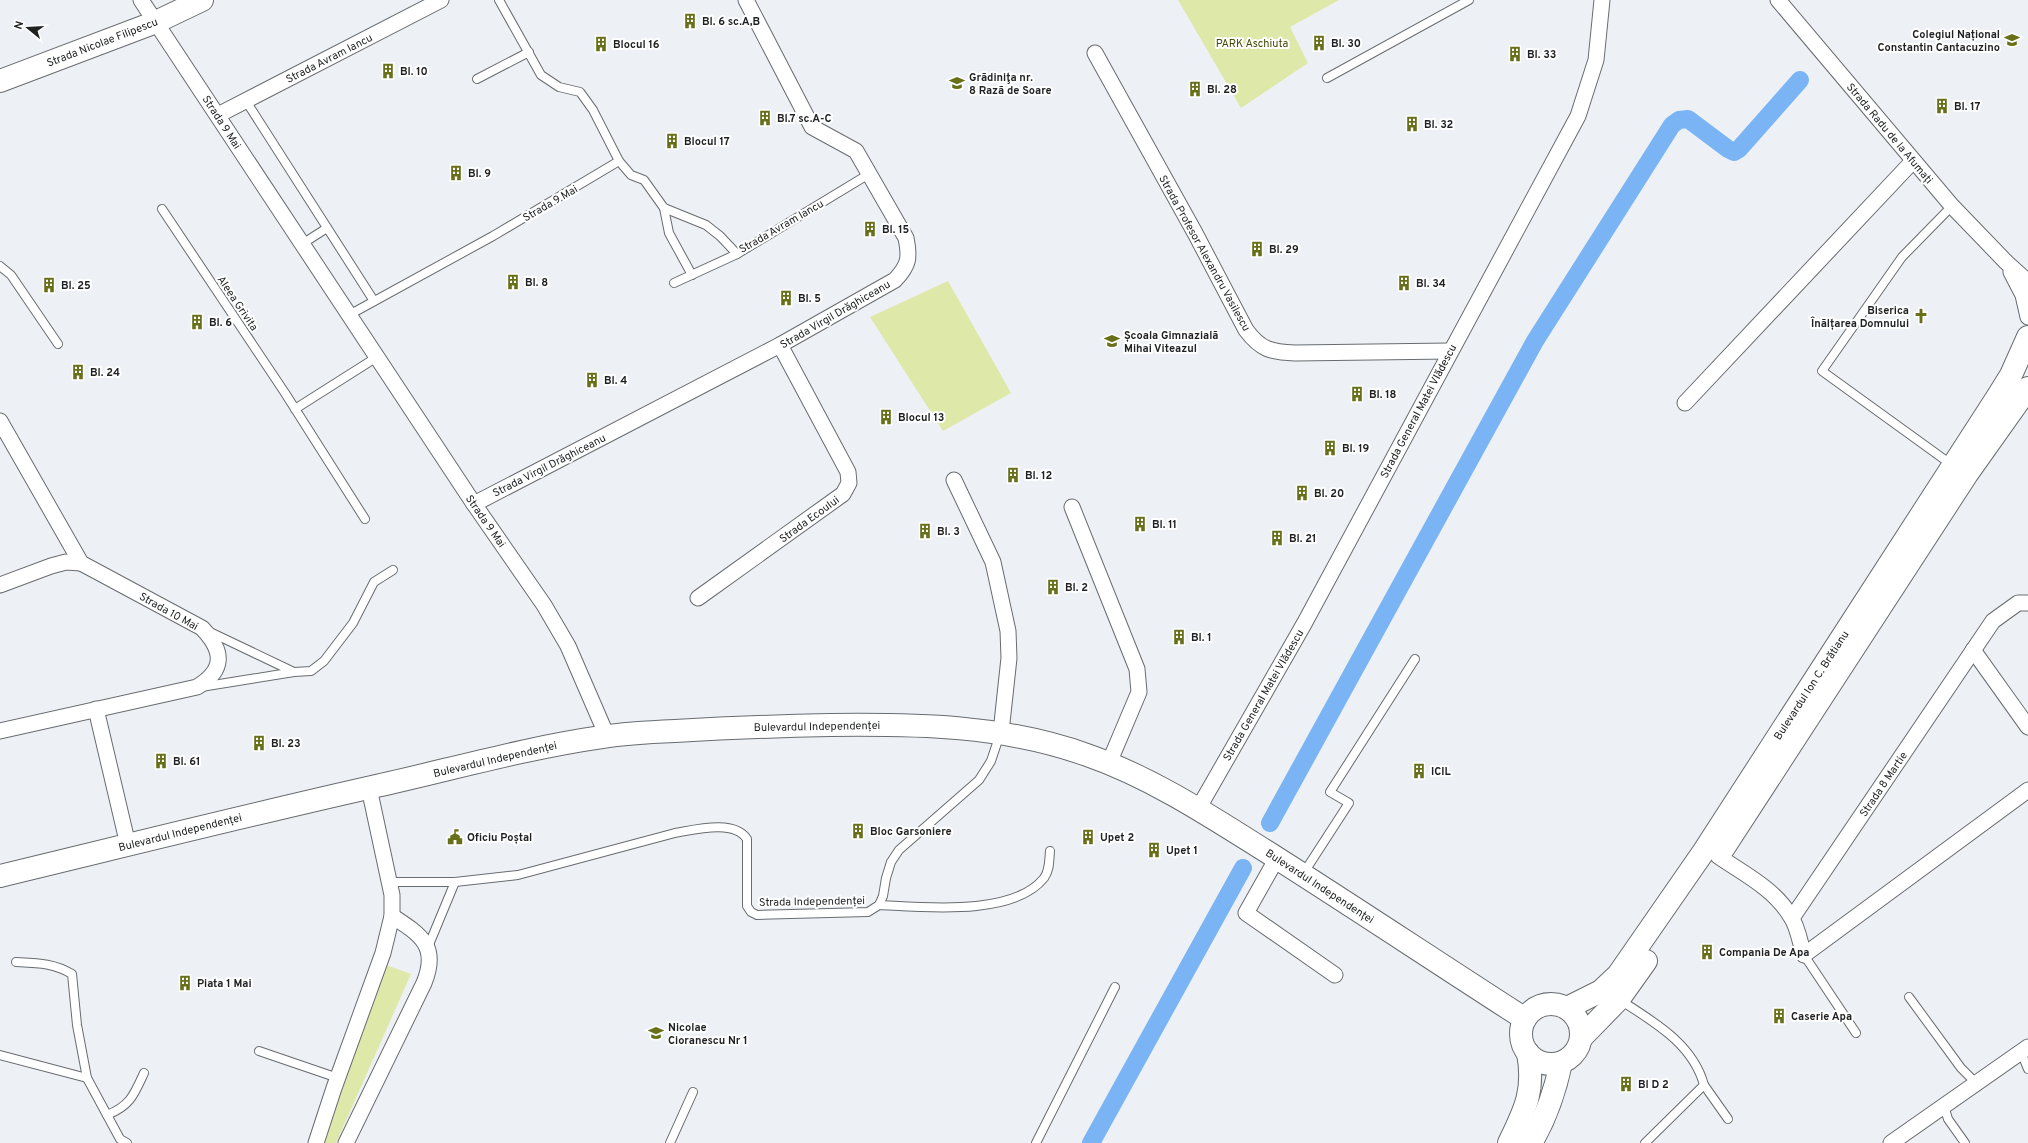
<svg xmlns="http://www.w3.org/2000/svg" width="2028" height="1143" viewBox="0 0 2028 1143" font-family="Overpass,sans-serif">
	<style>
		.green { fill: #dee8a9 }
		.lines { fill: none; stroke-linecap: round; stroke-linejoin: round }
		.canal { stroke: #7ab4f4; stroke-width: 18 }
		.lane-casing { stroke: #686c6f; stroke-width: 10 }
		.street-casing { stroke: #686c6f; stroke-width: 17 }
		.secondary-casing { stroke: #686c6f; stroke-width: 24 }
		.lane { stroke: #fff; stroke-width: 8 }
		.street { stroke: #fff; stroke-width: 15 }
		.secondary { stroke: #fff; stroke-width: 22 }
		.labels { text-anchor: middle; stroke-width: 4; stroke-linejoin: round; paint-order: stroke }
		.poi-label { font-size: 11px; font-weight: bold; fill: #1f2122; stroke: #fff; text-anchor: start }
		.street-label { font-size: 11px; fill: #1f2122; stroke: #fff }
		.park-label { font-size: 11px; fill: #444a07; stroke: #fff }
	</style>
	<rect width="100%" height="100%" fill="#edf1f5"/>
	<g class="green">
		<path d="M1178,0H1339L1290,27L1308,63L1241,108Z"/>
		<path d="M948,281L1011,393L943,431L870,317Z"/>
		<path d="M386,965L411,974L336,1143H324Z"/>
	</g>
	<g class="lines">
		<g class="canal">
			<path d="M1270,823L1535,341L1672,125L1679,120L1688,119L1728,149L1734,152L1739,149L1800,80"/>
			<path d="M1091,1143L1243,868"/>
		</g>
		<g class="lane-casing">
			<g id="lane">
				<path d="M499,0L541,75L559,87L580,92L593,110L619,161L631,175L644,180L664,208L706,225L720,236L737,254L869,174"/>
				<path d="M1327,78L1469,0"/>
				<path d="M477,79L529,52"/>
				<path d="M246,101L374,301"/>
				<path d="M1952,206L1902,257L1822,371L1952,465"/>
				<path d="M664,208L669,233L692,275"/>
				<path d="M162,209L285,393L365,519"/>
				<path d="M302,244L327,228"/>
				<path d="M0,266L11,275L58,344"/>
				<path d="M674,283L737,254"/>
				<path d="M349,315L493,236L619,161"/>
				<path d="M295,409L377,357"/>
				<path d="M294,672L311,671L324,661L353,623L374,582L393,570"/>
				<path d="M201,687L294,672L208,631"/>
				<path d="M1303,874L1349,803L1330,792L1415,659"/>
				<path d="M390,882H455L518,875L675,833C694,830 734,819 747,839V906L751,912L757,915L868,912L879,905L883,896L886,878L891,862L899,850L979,780L991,761L1000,734"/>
				<path d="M879,905C923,907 1013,917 1044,878C1050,870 1049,860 1050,851"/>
				<path d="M428,947L455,882"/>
				<path d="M1804,955L1856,1033"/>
				<path d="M16,962C37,963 54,963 72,974L77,1025L87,1078L120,1139L127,1143"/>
				<path d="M1909,997L1961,1068L1977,1084"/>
				<path d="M1620,1000C1654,1022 1693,1044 1704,1085L1645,1143"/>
				<path d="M259,1051L338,1078"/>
				<path d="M2021,1052L2028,1069"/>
				<path d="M0,1055L87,1078"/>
				<path d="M1704,1085L1728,1119"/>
				<path d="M1944,1106L1948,1119L1965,1143"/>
				<path d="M107,1115C130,1106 134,1095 144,1073"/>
				<path d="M670,1143L693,1092"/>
				<path d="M1036,1143L1115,987"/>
			</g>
		</g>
		<g class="street-casing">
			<g id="street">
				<path d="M141,0L474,504L544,605L568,646L607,736"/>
				<path d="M1778,0L1952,206L2006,262L2028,282"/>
				<path d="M1095,53L1195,233L1246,330C1261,350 1271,352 1295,353L1450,351"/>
				<path d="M218,115L441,0"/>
				<path d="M2011,272L2023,295L2028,317"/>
				<path d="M1685,403L1913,161"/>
				<path d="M0,421L81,563L202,628C224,651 225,670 197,687L0,731"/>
				<path d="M954,480L993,562L1008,631L1009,658L1001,732"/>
				<path d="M474,504L780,345L895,280C909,265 910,258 906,238L856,151L812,127L746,0"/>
				<path d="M1072,507L1137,669L1139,692L1109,763"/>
				<path d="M0,585L51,566L66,562L81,563"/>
				<path d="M698,598L843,494L849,483L848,472L780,345"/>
				<path d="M1973,650L2028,727"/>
				<path d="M96,709L128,845"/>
				<path d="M1198,809L1304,624L1578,116L1596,60L1602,0"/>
				<path d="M1718,856C1744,874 1775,889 1791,917C1798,927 1800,943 1804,955L2028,790"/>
				<path d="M1277,858L1246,913L1335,975"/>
				<path d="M1792,918L1993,621L2018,603H2028"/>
				<path d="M316,1143L334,1088L383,953L392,916V895L369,788"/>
				<path d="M346,1143L424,983C439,946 421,935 392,916"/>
				<path d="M1891,1143L2028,1047"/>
			</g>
		</g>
		<g class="secondary-casing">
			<g id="secondary">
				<path d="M0,81L156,22L202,0"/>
				<path d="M1723,849L1967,474L2028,388"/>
				<path d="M0,876C124,846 248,815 372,787C449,770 525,748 602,737C627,733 651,732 675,731C727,728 778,726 830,725C918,724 1003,725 1087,755C1153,778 1213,818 1272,855C1357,909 1441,965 1525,1019"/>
				<circle cx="1551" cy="1034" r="30"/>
				<path d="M1567,1008L1601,991L1618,975L1704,851L1998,396L2011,375L2028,337"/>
				<path d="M1581,1038L1619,999L1646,961"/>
				<path d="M1509,1143C1525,1110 1535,1091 1528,1053"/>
				<path d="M1531,1143C1546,1118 1555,1091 1561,1063"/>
			</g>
		</g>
		<use href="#lane" class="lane"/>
		<use href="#street" class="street"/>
		<use href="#secondary" class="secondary"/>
	</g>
	<defs>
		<g id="building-bare" transform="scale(1.2)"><path d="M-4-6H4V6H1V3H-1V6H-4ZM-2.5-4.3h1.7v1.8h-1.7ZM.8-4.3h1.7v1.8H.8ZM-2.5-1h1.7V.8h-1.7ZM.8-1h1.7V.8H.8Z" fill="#677018" stroke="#fff" stroke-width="2.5" paint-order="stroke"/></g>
		<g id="school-bare" transform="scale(1.2)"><path d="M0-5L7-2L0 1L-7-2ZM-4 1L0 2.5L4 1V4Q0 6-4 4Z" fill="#677018" stroke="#fff" stroke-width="2.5" paint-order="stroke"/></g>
		<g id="church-bare" transform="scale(1.2)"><path d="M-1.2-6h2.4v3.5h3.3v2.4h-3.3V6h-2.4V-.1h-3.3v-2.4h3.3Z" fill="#677018" stroke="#fff" stroke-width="2.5" paint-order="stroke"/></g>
		<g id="civic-bare" transform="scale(1.2)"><path d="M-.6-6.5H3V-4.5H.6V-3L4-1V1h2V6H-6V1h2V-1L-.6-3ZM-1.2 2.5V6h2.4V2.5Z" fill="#677018" stroke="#fff" stroke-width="2.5" paint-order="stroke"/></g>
	</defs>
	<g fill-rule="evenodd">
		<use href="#building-bare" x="690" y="21"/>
		<use href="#school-bare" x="2012" y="40"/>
		<use href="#building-bare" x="1319" y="43"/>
		<use href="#building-bare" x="601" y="44"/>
		<use href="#building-bare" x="1515" y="54"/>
		<use href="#building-bare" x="388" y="71"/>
		<use href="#school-bare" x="957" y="83"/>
		<use href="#building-bare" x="1195" y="89"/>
		<use href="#building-bare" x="1942" y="106"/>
		<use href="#building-bare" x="765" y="118"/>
		<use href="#building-bare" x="1412" y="124"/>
		<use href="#building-bare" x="672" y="141"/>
		<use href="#building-bare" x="456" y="173"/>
		<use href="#building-bare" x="870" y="229"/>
		<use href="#building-bare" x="1257" y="249"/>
		<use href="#building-bare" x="513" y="282"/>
		<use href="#building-bare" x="1404" y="283"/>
		<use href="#building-bare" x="49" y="285"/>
		<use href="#building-bare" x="786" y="298"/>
		<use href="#church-bare" x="1921" y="316"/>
		<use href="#building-bare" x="197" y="322"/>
		<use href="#school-bare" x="1112" y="341"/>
		<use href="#building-bare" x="78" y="372"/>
		<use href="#building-bare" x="592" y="380"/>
		<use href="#building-bare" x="1357" y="394"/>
		<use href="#building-bare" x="886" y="417"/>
		<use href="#building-bare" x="1330" y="448"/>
		<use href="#building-bare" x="1013" y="475"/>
		<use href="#building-bare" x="1302" y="493"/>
		<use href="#building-bare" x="1140" y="524"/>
		<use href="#building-bare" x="925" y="531"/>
		<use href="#building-bare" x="1277" y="538"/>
		<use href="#building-bare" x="1053" y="587"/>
		<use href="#building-bare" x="1179" y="637"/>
		<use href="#building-bare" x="259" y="743"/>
		<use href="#building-bare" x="161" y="761"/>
		<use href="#building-bare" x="1419" y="771"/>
		<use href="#building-bare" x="858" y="831"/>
		<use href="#civic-bare" x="455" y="837"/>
		<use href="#building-bare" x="1088" y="837"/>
		<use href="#building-bare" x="1154" y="850"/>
		<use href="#building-bare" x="1707" y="952"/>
		<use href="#building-bare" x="185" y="983"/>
		<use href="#building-bare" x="1779" y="1016"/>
		<use href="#school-bare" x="656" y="1033"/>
		<use href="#building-bare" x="1626" y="1084"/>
	</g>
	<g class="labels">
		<g class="poi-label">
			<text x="702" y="25">Bl. 6 sc.A,B</text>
			<text x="2000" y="38" text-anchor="end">Colegiul Național<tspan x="2000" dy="13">Constantin Cantacuzino</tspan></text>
			<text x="1331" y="47">Bl. 30</text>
			<text x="613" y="48">Blocul 16</text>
			<text x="1527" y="58">Bl. 33</text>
			<text x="400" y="75">Bl. 10</text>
			<text x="969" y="81">Grădiniţa nr.<tspan x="969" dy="13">8 Rază de Soare</tspan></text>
			<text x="1207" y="93">Bl. 28</text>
			<text x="1954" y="110">Bl. 17</text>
			<text x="777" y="122">Bl.7 sc.A-C</text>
			<text x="1424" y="128">Bl. 32</text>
			<text x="684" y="145">Blocul 17</text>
			<text x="468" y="177">Bl. 9</text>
			<text x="882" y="233">Bl. 15</text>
			<text x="1269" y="253">Bl. 29</text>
			<text x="525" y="286">Bl. 8</text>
			<text x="1416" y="287">Bl. 34</text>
			<text x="61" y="289">Bl. 25</text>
			<text x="798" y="302">Bl. 5</text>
			<text x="1909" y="314" text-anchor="end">Biserica<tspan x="1909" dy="13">Înălțarea Domnului</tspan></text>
			<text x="209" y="326">Bl. 6</text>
			<text x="1124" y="339">Școala Gimnazială<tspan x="1124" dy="13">Mihai Viteazul</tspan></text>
			<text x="90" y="376">Bl. 24</text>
			<text x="604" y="384">Bl. 4</text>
			<text x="1369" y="398">Bl. 18</text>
			<text x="898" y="421">Blocul 13</text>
			<text x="1342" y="452">Bl. 19</text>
			<text x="1025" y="479">Bl. 12</text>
			<text x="1314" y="497">Bl. 20</text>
			<text x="1152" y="528">Bl. 11</text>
			<text x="937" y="535">Bl. 3</text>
			<text x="1289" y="542">Bl. 21</text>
			<text x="1065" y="591">Bl. 2</text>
			<text x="1191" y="641">Bl. 1</text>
			<text x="271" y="747">Bl. 23</text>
			<text x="173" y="765">Bl. 61</text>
			<text x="1431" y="775">ICIL</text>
			<text x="870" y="835">Bloc Garsoniere</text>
			<text x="467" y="841">Oficiu Poștal</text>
			<text x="1100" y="841">Upet 2</text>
			<text x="1166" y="854">Upet 1</text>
			<text x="1719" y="956">Compania De Apa</text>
			<text x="197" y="987">Piata 1 Mai</text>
			<text x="1791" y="1020">Caserie Apa</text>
			<text x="668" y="1031">Nicolae<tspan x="668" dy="13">Cioranescu Nr 1</tspan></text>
			<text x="1638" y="1088">Bl D 2</text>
		</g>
		<g class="street-label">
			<text transform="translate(102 42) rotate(-21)" y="4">Strada Nicolae Filipescu</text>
			<text transform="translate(329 58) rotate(-27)" y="4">Strada Avram Iancu</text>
			<text transform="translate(222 122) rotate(57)" y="4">Strada 9 Mai</text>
			<text transform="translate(1890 133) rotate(50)" y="4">Strada Radu de la Afumați</text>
			<text transform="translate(550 203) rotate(-30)" y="4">Strada 9 Mai</text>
			<text transform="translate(781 226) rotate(-30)" y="4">Strada Avram Iancu</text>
			<text transform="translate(1205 253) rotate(61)" y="4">Strada Profesor Alexandru Vasilescu</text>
			<text transform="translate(238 303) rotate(56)" y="4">Aleea Grivita</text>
			<text transform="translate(835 314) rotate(-30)" y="4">Strada Virgil Drăghiceanu</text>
			<text transform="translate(1418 411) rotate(-62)" y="4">Strada General Matei Vlădescu</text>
			<text transform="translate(549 465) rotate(-27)" y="4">Strada Virgil Drăghiceanu</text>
			<text transform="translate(809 519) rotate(-36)" y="4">Strada Ecoului</text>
			<text transform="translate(486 521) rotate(55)" y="4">Strada 9 Mai</text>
			<text transform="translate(169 611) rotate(29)" y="4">Strada 10 Mai</text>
			<text transform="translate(1811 685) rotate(-57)" y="4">Bulevardul Ion C. Brătianu</text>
			<text transform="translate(1263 695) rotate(-60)" y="4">Strada General Matei Vlădescu</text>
			<text transform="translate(817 726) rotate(-1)" y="4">Bulevardul Independenței</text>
			<text transform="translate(495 759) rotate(-13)" y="4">Bulevardul Independenței</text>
			<text transform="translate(1883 784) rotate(-56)" y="4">Strada 8 Martie</text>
			<text transform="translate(180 832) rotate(-14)" y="4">Bulevardul Independenței</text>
			<text transform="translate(1320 886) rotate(33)" y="4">Bulevardul Independenței</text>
			<text transform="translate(812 901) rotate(-1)" y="4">Strada Independenței</text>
		</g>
		<g class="park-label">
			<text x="1252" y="47">PARK Aschiuta</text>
		</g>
	</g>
	<g transform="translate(28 28) rotate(288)" stroke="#ffffff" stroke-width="3" paint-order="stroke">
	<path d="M0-3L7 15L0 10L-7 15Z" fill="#1f2122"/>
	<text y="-6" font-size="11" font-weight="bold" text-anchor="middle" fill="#1f2122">N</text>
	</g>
</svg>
